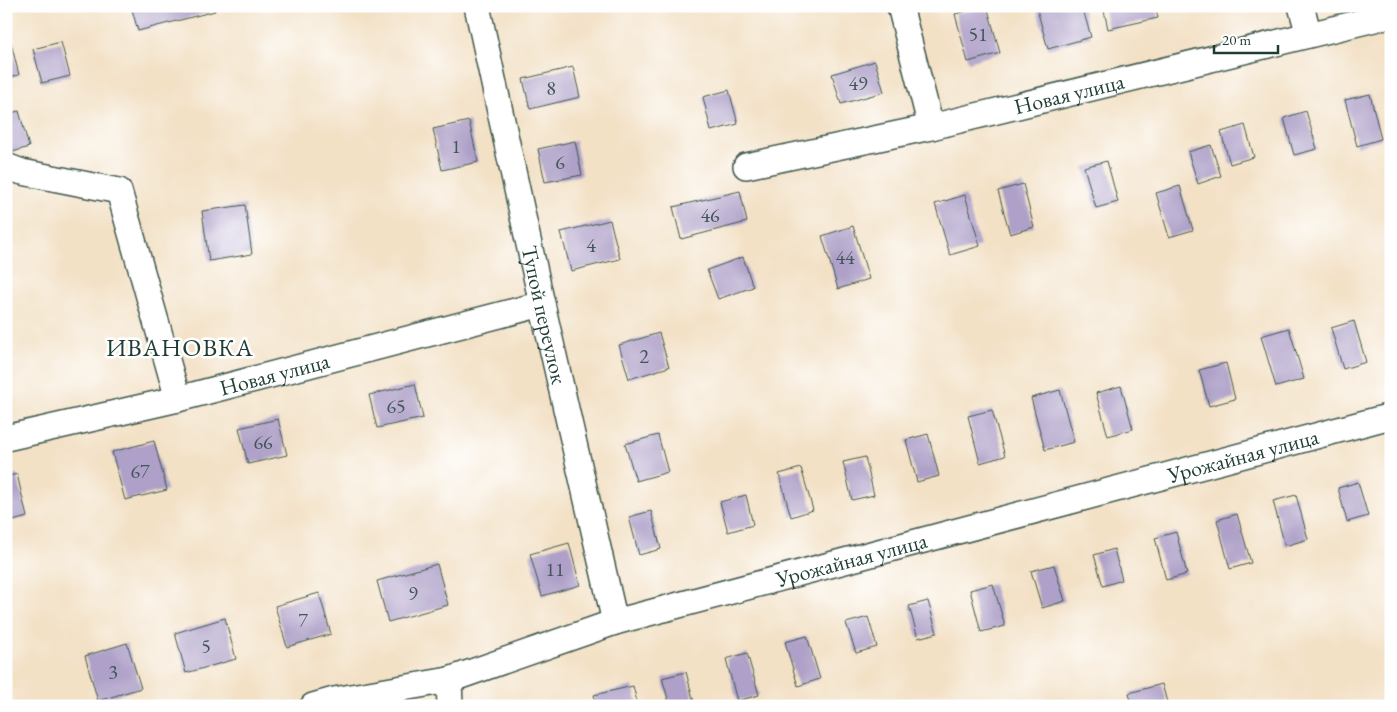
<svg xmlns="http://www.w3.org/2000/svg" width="1397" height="712" viewBox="0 0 1397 712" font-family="'EB Garamond',serif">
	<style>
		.building { fill: #aea0c8 }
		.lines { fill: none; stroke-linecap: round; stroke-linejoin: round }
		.minor-casing { stroke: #3f564a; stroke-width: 28 }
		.minor { stroke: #fff; stroke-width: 25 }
		.labels { text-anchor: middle; stroke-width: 5; stroke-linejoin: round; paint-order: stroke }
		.number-label { font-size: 20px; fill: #435659 }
		.street-label { font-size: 22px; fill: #1f3d34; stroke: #fff }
		.quarter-label { font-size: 25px; letter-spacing: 1px; fill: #1f3d34; stroke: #fff }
	</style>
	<rect width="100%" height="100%" fill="#fff"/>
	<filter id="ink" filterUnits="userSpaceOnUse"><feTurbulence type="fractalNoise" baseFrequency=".02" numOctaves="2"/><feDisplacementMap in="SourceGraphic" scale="10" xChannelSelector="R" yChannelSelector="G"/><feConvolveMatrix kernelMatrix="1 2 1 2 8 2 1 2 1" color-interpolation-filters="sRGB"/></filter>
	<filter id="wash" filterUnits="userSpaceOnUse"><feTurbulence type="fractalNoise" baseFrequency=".0096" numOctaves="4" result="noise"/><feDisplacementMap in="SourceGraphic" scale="20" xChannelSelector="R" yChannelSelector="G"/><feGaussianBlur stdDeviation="1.12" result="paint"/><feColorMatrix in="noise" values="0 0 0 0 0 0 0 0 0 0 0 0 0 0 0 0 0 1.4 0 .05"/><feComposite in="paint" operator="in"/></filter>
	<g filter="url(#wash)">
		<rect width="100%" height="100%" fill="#f3e1c6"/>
		<g id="blocks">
			<g class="building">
				<path d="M131,6H213L215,11L138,31Z"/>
				<path d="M987,6L1000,53L968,62L955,14Z"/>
				<path d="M1036,6H1082L1091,37L1048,49Z"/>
				<path d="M1103,6H1155L1158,18L1108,29Z"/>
				<path d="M10,39L19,75L6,78V40Z"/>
				<path d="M61,42L70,76L42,83L33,49Z"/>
				<path d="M875,61L884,92L841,104L832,74Z"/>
				<path d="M573,67L580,97L530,109L523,79Z"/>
				<path d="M729,90L738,124L711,131L703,97Z"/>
				<path d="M1370,94L1381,139L1357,146L1345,100Z"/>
				<path d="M19,111L29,147L6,154V114Z"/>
				<path d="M1306,111L1317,149L1294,155L1284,118Z"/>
				<path d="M469,121L478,162L442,170L433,129Z"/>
				<path d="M1245,125L1254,157L1230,164L1221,132Z"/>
				<path d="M575,141L582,175L545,182L538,149Z"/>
				<path d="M1211,145L1221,176L1198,184L1188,152Z"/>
				<path d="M1107,161L1118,202L1096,208L1084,167Z"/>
				<path d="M1023,184L1034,227L1010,234L998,191Z"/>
				<path d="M1180,186L1193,230L1169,237L1156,193Z"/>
				<path d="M740,191L747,222L681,239L673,207Z"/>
				<path d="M965,195L980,246L950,255L935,204Z"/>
				<path d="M245,205L252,254L209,261L202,211Z"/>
				<path d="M610,220L620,259L571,271L561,232Z"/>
				<path d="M853,226L869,279L838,289L822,236Z"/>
				<path d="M743,257L753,287L718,299L707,270Z"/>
				<path d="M1354,321L1366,362L1343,369L1331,328Z"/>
				<path d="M1289,328L1304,379L1276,387L1261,336Z"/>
				<path d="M659,333L669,367L629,379L619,345Z"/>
				<path d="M1226,363L1235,399L1209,406L1199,370Z"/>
				<path d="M415,384L423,418L377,428L369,395Z"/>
				<path d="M1121,386L1133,429L1108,436L1096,393Z"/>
				<path d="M1060,390L1074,442L1045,450L1031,398Z"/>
				<path d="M992,410L1005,456L980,463L968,416Z"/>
				<path d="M278,419L287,455L248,464L239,428Z"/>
				<path d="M928,434L939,476L917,482L906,440Z"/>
				<path d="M658,435L668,472L636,481L625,444Z"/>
				<path d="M154,441L167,490L125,500L112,452Z"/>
				<path d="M865,457L874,495L852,500L843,462Z"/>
				<path d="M801,468L813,510L791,517L779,474Z"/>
				<path d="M17,474L27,517L6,523V477Z"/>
				<path d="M1358,482L1368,516L1347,522L1338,488Z"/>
				<path d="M746,495L753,525L728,532L720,502Z"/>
				<path d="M1296,495L1308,539L1285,546L1273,501Z"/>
				<path d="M651,511L661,549L639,555L629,517Z"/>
				<path d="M1237,514L1251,563L1230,569L1217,520Z"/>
				<path d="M1176,532L1187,574L1166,580L1155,538Z"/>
				<path d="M569,543L580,585L542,596L530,554Z"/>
				<path d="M1114,549L1122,580L1103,586L1094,555Z"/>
				<path d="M437,564L448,605L388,622L377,581Z"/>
				<path d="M1054,565L1065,601L1042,608L1031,571Z"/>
				<path d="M993,584L1005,626L981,632L970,590Z"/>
				<path d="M319,593L331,634L287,647L275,606Z"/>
				<path d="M928,601L937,633L918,638L909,606Z"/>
				<path d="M868,617L877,647L856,653L846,623Z"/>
				<path d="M225,618L236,659L186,673L175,633Z"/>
				<path d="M807,636L820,679L798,686L785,642Z"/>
				<path d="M127,643L141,688L98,701L85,656Z"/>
				<path d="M747,653L759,695L737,701L726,659Z"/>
				<path d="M686,672L695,706H670L662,678Z"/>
				<path d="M1162,684L1168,706H1132L1129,693Z"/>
				<path d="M633,686L638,706H597L594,695Z"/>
				<path d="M6,694H7L10,706H6Z"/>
			</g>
		</g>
	</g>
	<g filter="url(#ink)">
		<use href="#blocks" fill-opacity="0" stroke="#3f564a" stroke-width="1"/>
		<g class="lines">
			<g class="minor-casing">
				<g id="minor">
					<path id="s1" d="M477,6L542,304L615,622"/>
					<path d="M900,6L931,127"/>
					<path d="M1301,6L1309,35"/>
					<path d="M6,166L22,172L119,191L178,399"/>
					<path id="s2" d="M746,166L931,127L1391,15"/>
					<path id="s3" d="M6,438L178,399L542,304"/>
					<path d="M449,680L450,706"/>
					<path id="s4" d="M313,706L334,700L449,680L615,622L1391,416"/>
				</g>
			</g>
			<use href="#minor" class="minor"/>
		</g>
	</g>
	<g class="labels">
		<g class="number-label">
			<text x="978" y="41">51</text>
			<text x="858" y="90">49</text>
			<text x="551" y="95">8</text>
			<text x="456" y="153">1</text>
			<text x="560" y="169">6</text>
			<text x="710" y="222">46</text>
			<text x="591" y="252">4</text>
			<text x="845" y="264">44</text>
			<text x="644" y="363">2</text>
			<text x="396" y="413">65</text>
			<text x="263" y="449">66</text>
			<text x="140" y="478">67</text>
			<text x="555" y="576">11</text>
			<text x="413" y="600">9</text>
			<text x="303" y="627">7</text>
			<text x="206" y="653">5</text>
			<text x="113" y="679">3</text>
		</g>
		<g class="street-label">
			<text dy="8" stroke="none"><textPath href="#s2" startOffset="331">Новая улица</textPath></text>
			<text dy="8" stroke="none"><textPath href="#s1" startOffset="316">Тупой переулок</textPath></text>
			<text dy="8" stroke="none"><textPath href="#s3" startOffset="276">Новая улица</textPath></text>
			<text dy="8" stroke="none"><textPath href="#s4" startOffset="964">Урожайная улица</textPath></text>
			<text dy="8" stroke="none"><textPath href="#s4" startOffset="559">Урожайная улица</textPath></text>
		</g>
		<g class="quarter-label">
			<text x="180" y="356">ИВАНОВКА</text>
		</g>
	</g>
	<rect width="1397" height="712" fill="none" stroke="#fff" stroke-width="25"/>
	<path d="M1214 45v8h64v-8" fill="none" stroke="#1f3d34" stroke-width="2.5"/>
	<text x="1222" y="45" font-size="15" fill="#1f3d34" stroke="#ffffff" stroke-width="4" paint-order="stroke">20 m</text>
</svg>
